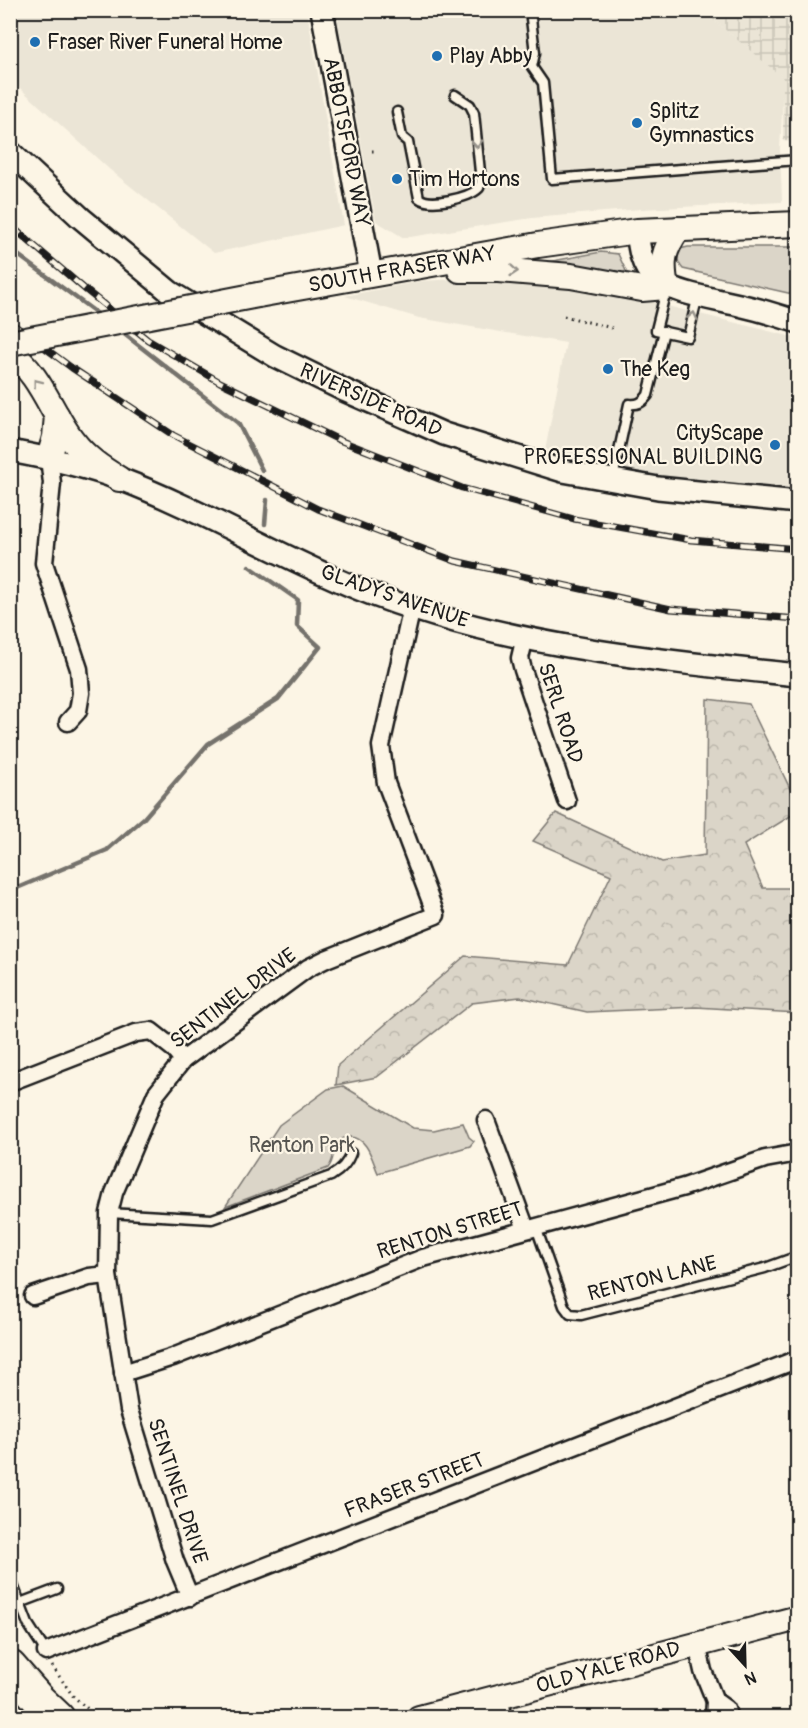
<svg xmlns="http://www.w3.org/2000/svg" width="808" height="1728" viewBox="0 0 808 1728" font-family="Pangolin,sans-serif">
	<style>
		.built { fill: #ebe5d6 }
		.industrial { fill: url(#industrial-grid) }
		.green { fill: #dbd5c8; stroke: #7c7872; stroke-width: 1.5 }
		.forest { fill: url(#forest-crowns); stroke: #7c7872; stroke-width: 1.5 }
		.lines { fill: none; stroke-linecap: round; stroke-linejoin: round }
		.stream { stroke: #75726c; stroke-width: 4.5 }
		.service-casing { stroke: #1c1c1c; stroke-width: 13 }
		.minor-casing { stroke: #1c1c1c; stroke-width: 21 }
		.tertiary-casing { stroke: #1c1c1c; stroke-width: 26 }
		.secondary-casing { stroke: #1c1c1c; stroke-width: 28 }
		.motorway-casing { stroke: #1c1c1c; stroke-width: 36 }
		.path { stroke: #1c1c1c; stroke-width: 3; stroke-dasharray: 1.5 4.5; stroke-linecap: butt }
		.service { stroke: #fcf5e5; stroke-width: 8 }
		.minor { stroke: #fcf5e5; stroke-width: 16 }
		.tertiary { stroke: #fcf5e5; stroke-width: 21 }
		.secondary { stroke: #fcf5e5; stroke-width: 24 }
		.motorway { stroke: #fcf5e5; stroke-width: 32 }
		.rail-casing { stroke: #1c1c1c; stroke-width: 7 }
		.rail { stroke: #fcf5e5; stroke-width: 4.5; stroke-dasharray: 14; stroke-linecap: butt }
		.secondary-bridge-casing { stroke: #1c1c1c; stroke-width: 28; stroke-linecap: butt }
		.secondary-bridge { stroke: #fcf5e5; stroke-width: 24 }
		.oneway { stroke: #97938b }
		.poi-dot { fill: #1f6fb2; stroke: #fcf5e5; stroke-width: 2 }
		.labels { text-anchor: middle; stroke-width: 4.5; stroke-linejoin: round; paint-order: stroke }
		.poi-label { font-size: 21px; fill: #1c1c1c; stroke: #fcf5e5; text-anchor: start }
		.street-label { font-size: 21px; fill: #1c1c1c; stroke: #fcf5e5 }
		.park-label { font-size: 21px; fill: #555450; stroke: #fcf5e5 }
	</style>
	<defs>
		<pattern id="industrial-grid" width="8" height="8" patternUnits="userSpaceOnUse" patternTransform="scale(1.5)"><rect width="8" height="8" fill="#ebe5d6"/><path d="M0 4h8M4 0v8" fill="none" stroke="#c9c4b7"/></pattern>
		<pattern id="forest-crowns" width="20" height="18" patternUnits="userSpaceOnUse" patternTransform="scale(1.5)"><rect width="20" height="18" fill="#dbd5c8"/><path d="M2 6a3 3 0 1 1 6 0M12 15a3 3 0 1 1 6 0" fill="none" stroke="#bbb6ab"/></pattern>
	</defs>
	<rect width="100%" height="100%" fill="#fcf5e5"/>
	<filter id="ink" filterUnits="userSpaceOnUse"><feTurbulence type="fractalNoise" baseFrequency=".0167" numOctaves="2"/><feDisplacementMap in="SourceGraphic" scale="12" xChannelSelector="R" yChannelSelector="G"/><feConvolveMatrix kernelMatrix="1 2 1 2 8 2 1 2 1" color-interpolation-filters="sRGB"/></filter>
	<g filter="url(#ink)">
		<g class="built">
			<path d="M11,10L307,11L344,225L214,253L109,169L11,80Z"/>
			<path d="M336,11H703L784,78L780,149L782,202L641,209L532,218L404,238L376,221Z"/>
			<path d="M458,279L582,285L797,338V492L625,478L543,461L566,343L419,318L345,296L421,281Z"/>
		</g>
		<path class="industrial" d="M703,11H797V142L783,141V78Z"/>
		<g class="green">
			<path d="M688,247H797V295L683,269C677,262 677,258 680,249Z"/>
			<path d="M601,252L618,254L626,271L621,274L542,263Z"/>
			<path d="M343,1086L413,1128L434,1130L463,1123L469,1137L474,1141L470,1146L378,1173C372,1160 368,1138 351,1137C346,1137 342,1138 338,1142C332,1150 335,1160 328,1168L225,1207L279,1125L328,1089Z"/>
		</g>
		<path class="forest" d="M707,699L749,704L797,803V812L744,845L763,888H797V1013L696,1007L587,1012L520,997L472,1003L377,1077L336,1085L338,1065L465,956L568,965L611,875L533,841L556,813L662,862L705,855Z"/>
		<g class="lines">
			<g class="stream">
				<path d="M10,249L102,317"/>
				<path d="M119,330L238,423L262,470"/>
				<path d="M265,524L267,500"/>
				<path d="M10,891L107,850L144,818L208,744L278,699L320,647L297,626L298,600L249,566"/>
			</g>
			<g class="service-casing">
				<g id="service">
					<path d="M530,10L535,53L532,67L543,83L552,179L798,160"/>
					<path d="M397,112L402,137L408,142L419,198C430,207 469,198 479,188L481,182L474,113L470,105L455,95"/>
					<path d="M666,290L656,330L688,337L698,295"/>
					<path d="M613,478L629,404C638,405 642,403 648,395L664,331"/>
					<path d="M109,1213L212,1219L331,1176C341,1170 347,1164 351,1153"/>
					<path d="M536,1227L564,1306L570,1314L581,1315L765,1268L798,1256"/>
					<path d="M10,1577L28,1624L46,1652"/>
					<path d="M20,1603L57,1589"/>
				</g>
			</g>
			<g class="minor-casing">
				<g id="minor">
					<path d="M49,458L52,483L44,563L79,669L81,693L78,711L68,722"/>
					<path d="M525,637L520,658L523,670L567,801"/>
					<path d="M10,1082L136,1033L151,1031L174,1049L183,1060"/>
					<path d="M486,1120L526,1229"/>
					<path d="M33,1296L89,1277L108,1275"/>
					<path d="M123,1373L173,1357L423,1258L684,1187L765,1159L798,1153"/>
					<path d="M190,1597L175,1561L129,1410L108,1275L109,1213L114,1193L156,1094L183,1060L308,968L326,959L436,915L386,783L381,746L412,607"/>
					<path d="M697,1644L703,1671L715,1701L714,1718"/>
					<path d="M46,1652L798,1359"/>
					<path d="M498,1695L504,1718"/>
					<path d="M715,1701L726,1709L729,1718"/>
				</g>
			</g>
			<g class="tertiary-casing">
				<g id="tertiary">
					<path d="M322,10L371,274"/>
					<path d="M10,152L81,218L170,292L275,356L346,391L444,434L563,471L658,488L798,502"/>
					<path d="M637,231C639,248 641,265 654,278C671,293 720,300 743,306C762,310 779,316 798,322"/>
					<path d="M10,451C48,458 85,466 120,479C202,510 278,556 359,589C497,645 651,660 798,675"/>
				</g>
			</g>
			<g class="secondary-casing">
				<g id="secondary">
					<path d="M460,270H498L571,276L642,289L666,287C661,260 663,251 678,229"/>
					<path d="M258,295L538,245L637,231L798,224"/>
					<path d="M10,353C41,374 51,413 73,441C86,458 101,468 119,479"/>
					<path d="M49,458L55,437L57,416"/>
					<path d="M419,1718L798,1618"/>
				</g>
			</g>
			<g class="motorway-casing">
				<path id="motorway" d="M10,1667L39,1700L58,1718"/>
			</g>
			<g class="path">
				<path d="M372,151H378"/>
				<path d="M564,316L612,328"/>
				<path d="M52,1666L73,1696L98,1718"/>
			</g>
			<use href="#service" class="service"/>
			<use href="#minor" class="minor"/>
			<use href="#tertiary" class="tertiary"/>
			<use href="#secondary" class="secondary"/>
			<use href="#motorway" class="motorway"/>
			<g class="rail-casing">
				<g id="rail">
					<path d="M10,225L87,291L148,340L220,382L339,440L462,488L574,519L691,540L798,549"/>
					<path d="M10,322L72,368L173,435L318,509L455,561L671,609L798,619"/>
				</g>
			</g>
			<use href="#rail" class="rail"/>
			<g class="secondary-bridge-casing">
				<path id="secondary-bridge" d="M10,343L258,295"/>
			</g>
			<use href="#secondary-bridge" class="secondary-bridge"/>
		</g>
		<defs><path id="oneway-chevron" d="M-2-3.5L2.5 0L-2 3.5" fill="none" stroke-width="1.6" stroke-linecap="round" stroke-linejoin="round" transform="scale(1.5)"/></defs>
		<g class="oneway">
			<use href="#oneway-chevron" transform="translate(477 144) rotate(85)"/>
			<use href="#oneway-chevron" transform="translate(514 271) rotate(5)"/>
			<use href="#oneway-chevron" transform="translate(693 316) rotate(-77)"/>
			<use href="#oneway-chevron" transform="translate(37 383) rotate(-128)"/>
		</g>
	</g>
	<g class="poi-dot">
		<circle cx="35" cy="42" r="6"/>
		<circle cx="437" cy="56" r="6"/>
		<circle cx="637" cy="123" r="6"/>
		<circle cx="397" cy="179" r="6"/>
		<circle cx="608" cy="369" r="6"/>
		<circle cx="775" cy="445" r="6"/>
	</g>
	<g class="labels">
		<g class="poi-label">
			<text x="47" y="49">Fraser River Funeral Home</text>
			<text x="449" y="63">Play Abby</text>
			<text x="649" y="118">Splitz<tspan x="649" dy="24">Gymnastics</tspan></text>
			<text x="409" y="186">Tim Hortons</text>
			<text x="620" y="376">The Keg</text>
			<text x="763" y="440" text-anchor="end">CityScape<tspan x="763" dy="24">PROFESSIONAL BUILDING</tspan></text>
		</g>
		<g class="street-label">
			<text transform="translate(347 142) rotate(79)" y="7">ABBOTSFORD WAY</text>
			<text transform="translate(402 269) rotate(-10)" y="7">SOUTH FRASER WAY</text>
			<text transform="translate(371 400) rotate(24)" y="7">RIVERSIDE ROAD</text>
			<text transform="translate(395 596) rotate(19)" y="7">GLADYS AVENUE</text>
			<text transform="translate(561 713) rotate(72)" y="7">SERL ROAD</text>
			<text transform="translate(233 998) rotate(-37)" y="7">SENTINEL DRIVE</text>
			<text transform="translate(450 1230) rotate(-17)" y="7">RENTON STREET</text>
			<text transform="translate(652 1278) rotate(-14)" y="7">RENTON LANE</text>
			<text transform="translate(414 1485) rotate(-21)" y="7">FRASER STREET</text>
			<text transform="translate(178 1491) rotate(72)" y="7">SENTINEL DRIVE</text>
			<text transform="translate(608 1667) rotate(-15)" y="7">OLD YALE ROAD</text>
		</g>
		<g class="park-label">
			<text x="302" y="1152">Renton Park</text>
		</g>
	</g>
	<rect width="808" height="1728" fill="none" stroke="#fcf5e5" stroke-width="36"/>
	<rect x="18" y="18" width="772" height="1692" fill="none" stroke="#1c1c1c" stroke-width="2" filter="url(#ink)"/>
	<g transform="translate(745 1665) rotate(158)" stroke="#fcf5e5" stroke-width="4.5" paint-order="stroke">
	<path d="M0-4.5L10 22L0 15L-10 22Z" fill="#1c1c1c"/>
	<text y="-9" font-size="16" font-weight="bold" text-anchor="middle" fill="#1c1c1c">N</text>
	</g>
</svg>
